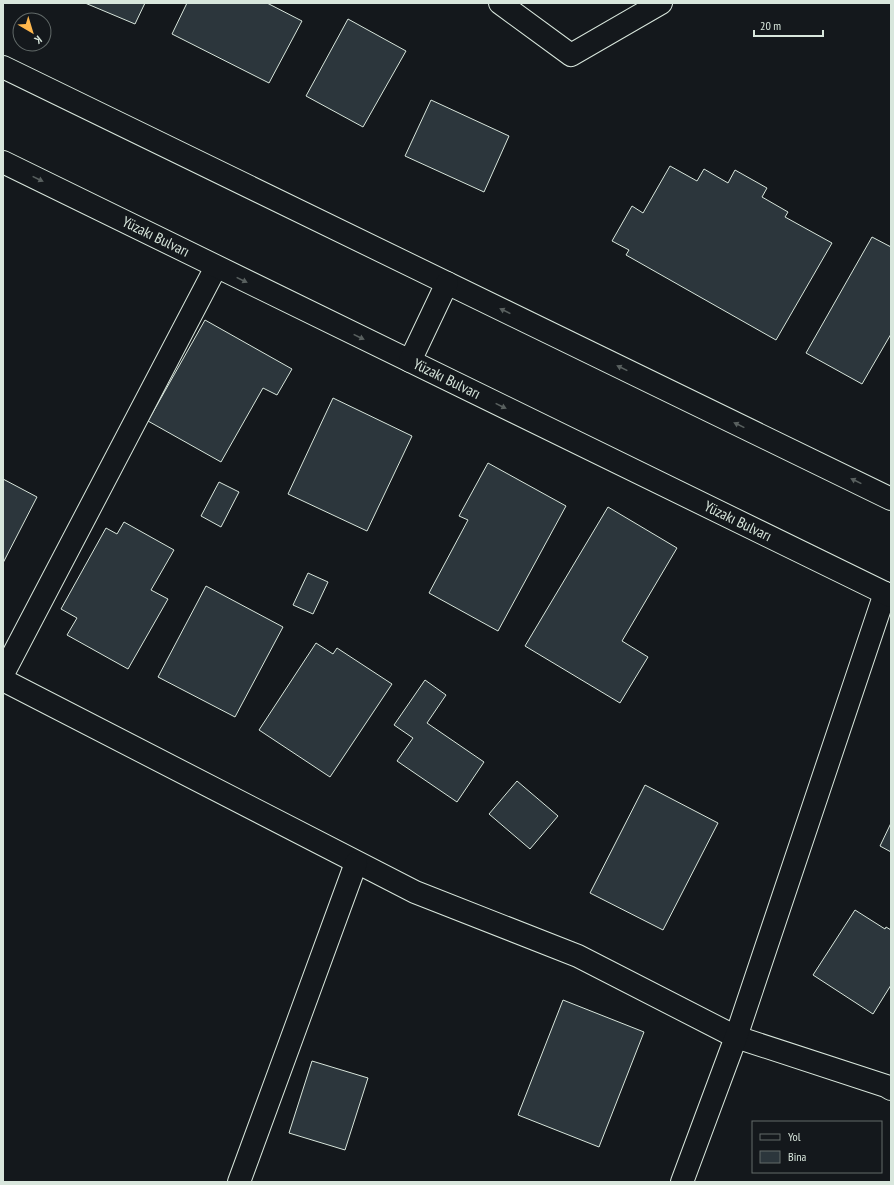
<svg xmlns="http://www.w3.org/2000/svg" width="894" height="1185" viewBox="0 0 894 1185" font-family="'PT Sans Narrow',sans-serif">
	<style>
		.building { fill: #2c363c; stroke: #d8e6dc }
		.lines { fill: none; stroke-linecap: round; stroke-linejoin: round }
		.minor-casing { stroke: #d8e6dc; stroke-width: 24 }
		.major-casing { stroke: #d8e6dc; stroke-width: 24 }
		.minor { stroke: #14181c; stroke-width: 22 }
		.major { stroke: #14181c; stroke-width: 22 }
		.oneway { fill: #59605f }
		.labels { text-anchor: middle; stroke-width: 3; stroke-linejoin: round; paint-order: stroke }
		.street-label { font-size: 15px; fill: #d8e6dc; stroke: #14181c }
	</style>
	<rect width="100%" height="100%" fill="#14181c"/>
	<g class="building">
		<path d="M85,3H145L135,24Z"/>
		<path d="M187,3H267L302,21L269,83L172,34Z"/>
		<path d="M348,19L406,51L363,127L306,96Z"/>
		<path d="M431,100L509,136L484,192L405,156Z"/>
		<path d="M670,166L697,181L704,169L728,183L735,170L767,188L762,197L788,212L785,217L832,243L776,340L626,255L629,250L612,241L632,206L643,213Z"/>
		<path d="M872,237L891,247V334L862,384L806,353Z"/>
		<path d="M205,320L292,369L277,395L263,388L221,462L148,421Z"/>
		<path d="M333,398L412,436L367,531L288,494Z"/>
		<path d="M488,463L566,506L498,631L429,593L468,520L459,516Z"/>
		<path d="M3,479L37,497L3,563Z"/>
		<path d="M219,482L239,492L221,527L201,516Z"/>
		<path d="M608,507L677,548L622,641L648,657L620,703L525,646Z"/>
		<path d="M124,522L174,550L151,590L168,599L128,669L67,635L77,618L61,609L106,528L117,534Z"/>
		<path d="M308,573L328,582L313,614L293,605Z"/>
		<path d="M206,586L283,627L235,717L158,677Z"/>
		<path d="M316,643L333,654L337,648L392,684L330,777L259,730Z"/>
		<path d="M425,680L446,695L427,723L484,762L457,802L397,761L413,738L394,725Z"/>
		<path d="M517,781L558,816L530,849L489,814Z"/>
		<path d="M645,785L718,823L663,930L590,893Z"/>
		<path d="M891,823V852L880,846Z"/>
		<path d="M855,910L885,929L886,927L891,930V985L873,1014L813,975Z"/>
		<path d="M563,1000L644,1032L599,1147L518,1115Z"/>
		<path d="M312,1061L368,1078L345,1150L289,1133Z"/>
	</g>
	<g class="lines">
		<g class="minor-casing">
			<g id="minor">
				<path d="M500,3L571,55L661,3"/>
				<path d="M3,674L216,267"/>
				<path d="M3,680L415,892L578,956L736,1037L886,1086L891,1089"/>
				<path d="M239,1182L356,863"/>
				<path d="M682,1182L736,1037L885,593"/>
			</g>
		</g>
		<g class="major-casing">
			<g id="major">
				<path d="M3,67L891,499"/>
				<path id="s1" d="M3,162L891,596"/>
				<path d="M410,361L447,283"/>
			</g>
		</g>
		<use href="#minor" class="minor"/>
		<use href="#major" class="major"/>
	</g>
	<defs><path id="oneway-solid" d="M-6-.8H1V-3.2L6.5 0L1 3.2V.8H-6Z"/></defs>
	<g class="oneway">
		<use href="#oneway-solid" transform="translate(38 179) rotate(26)"/>
		<use href="#oneway-solid" transform="translate(242 280) rotate(26)"/>
		<use href="#oneway-solid" transform="translate(505 311) rotate(-154)"/>
		<use href="#oneway-solid" transform="translate(359 337) rotate(26)"/>
		<use href="#oneway-solid" transform="translate(622 368) rotate(-154)"/>
		<use href="#oneway-solid" transform="translate(501 406) rotate(26)"/>
		<use href="#oneway-solid" transform="translate(739 425) rotate(-154)"/>
		<use href="#oneway-solid" transform="translate(856 481) rotate(-154)"/>
	</g>
	<g class="labels">
		<g class="street-label">
			<text dy="5" stroke="none"><textPath href="#s1" startOffset="170">Yüzakı Bulvarı</textPath></text>
			<text dy="5" stroke="none"><textPath href="#s1" startOffset="494">Yüzakı Bulvarı</textPath></text>
			<text dy="5" stroke="none"><textPath href="#s1" startOffset="818">Yüzakı Bulvarı</textPath></text>
		</g>
	</g>
	<rect width="894" height="1185" fill="none" stroke="#d8e6dc" stroke-width="8"/>
	<rect x="752" y="1121" width="130" height="52" fill="#14181c" stroke="#626a69"/>
	<rect x="760" y="1134" width="20" height="6" fill="#14181c" stroke="#626a69"/>
	<text x="788" y="1141" font-size="12" fill="#d8e6dc">Yol</text>
	<rect x="760" y="1151" width="20" height="12" fill="#2c363c" stroke="#626a69"/>
	<text x="788" y="1161" font-size="12" fill="#d8e6dc">Bina</text>
	<g transform="translate(32 32) rotate(142)"><circle r="19" fill="#14181c" stroke="#626a69"/>
	<path d="M0-3L7 15L0 10L-7 15Z" fill="#ffb74d"/>
	<text y="-6" font-size="11" font-weight="bold" text-anchor="middle" fill="#d8e6dc">K</text>
	</g>
	<path d="M754 30v6h69v-6" fill="none" stroke="#d8e6dc" stroke-width="2"/>
	<text x="760" y="30" font-size="12" fill="#d8e6dc" stroke="#14181c" stroke-width="3" paint-order="stroke">20 m</text>
</svg>
